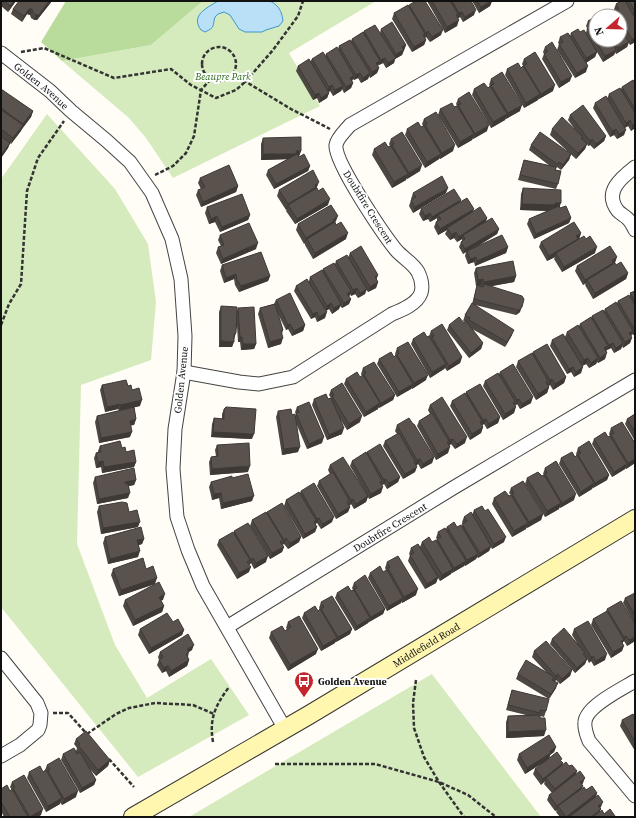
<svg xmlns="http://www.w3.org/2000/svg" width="636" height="818" viewBox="0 0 636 818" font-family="'Source Serif 4',serif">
<rect width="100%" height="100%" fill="#fffdf5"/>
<path fill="#d5ebbd" d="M 203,1 L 376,1 L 289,53 L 320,106 L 173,178 L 146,138 L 129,118 L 62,61 L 151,45 Z
M 47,114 L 115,189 L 148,244 L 156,302 L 151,360 L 81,385 L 77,544 L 115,645 L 147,698 L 211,659 L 249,715 L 138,777 L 1,607 L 1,179 Z
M 432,674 L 541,817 L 189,817 Z"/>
<path fill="#b9dc9c" d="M 66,1 L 203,1 L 151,45 L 62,61 L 41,42 Z"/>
<path fill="#b9e0f7" stroke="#3f96cf" d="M 218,1 C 228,1 265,0 272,2 C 280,7 282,13 283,21 L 279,26 L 266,30 L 262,32 L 245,32 L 239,29 L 230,15 L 224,12 L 218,14 L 215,17 C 212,26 216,27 205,32 L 201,30 C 190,15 207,8 218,1 Z"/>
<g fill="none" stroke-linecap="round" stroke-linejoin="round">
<g stroke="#444" stroke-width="15">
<g id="street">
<path id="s1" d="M 1,53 L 50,91 L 71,111 L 107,141 L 130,162 L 152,193 L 172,239 L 181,279 L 185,336 L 184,372 L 175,429 L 173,469 L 177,517 L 188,550 L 203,586 L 285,729"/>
<path d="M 635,167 C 621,178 603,192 618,211 C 621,214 625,216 628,219 C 631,222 633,226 635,230"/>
<path d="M 184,372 L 239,382 L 259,384 L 293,377 L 392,314 C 402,310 417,304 421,293 C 423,286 421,278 418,272 C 413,263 403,258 396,250 C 384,235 334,162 336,145 C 337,138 346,130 350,125 L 567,1"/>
<path id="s2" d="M 227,627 L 453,488 L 635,380"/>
<path d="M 1,658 L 37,703 L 41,713 L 40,725 L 38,730 L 20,745 L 1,756"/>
<path d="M 635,681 C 622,689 586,706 585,722 C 584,729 587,735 589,741 L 635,796"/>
</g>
</g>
<g stroke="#333" stroke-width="20">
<g id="secondary">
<path id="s3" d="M 133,817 L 309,715 L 635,519"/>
</g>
</g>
<path stroke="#333" stroke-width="2.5" stroke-dasharray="4 2" stroke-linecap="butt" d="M202 64a17 17 0 1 1 34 0a17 17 0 1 1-34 0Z
M 21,52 L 44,48 L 114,78 L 171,69 L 191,85 L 216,98 L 236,90 L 246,81 L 273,50 L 298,16 L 303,1
M 233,74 L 291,109 L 330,129
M 155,175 L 173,166 L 186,153 L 194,136 L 201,90 L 211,79
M 1,325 L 9,304 L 21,284 L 27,191 L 38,158 L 64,121
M 416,680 L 413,703 L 414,728 L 424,757 L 439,782 L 464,817
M 53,713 L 68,713 L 87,734
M 87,734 L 116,714 L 129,708 L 155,703 L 193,705 L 214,714
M 213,742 C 209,719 215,706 229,687
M 109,759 L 134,787
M 275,764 L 375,764 L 439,782 L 468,795 L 496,817"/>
<use href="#street" stroke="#fff" stroke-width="13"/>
<use href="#secondary" stroke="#fff6b0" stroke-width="18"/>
</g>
<path fill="#4d4742" d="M 1,1 L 16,1 L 8,12 L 1,6 Z
M 52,1 L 37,20 L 34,20 L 31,18 L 30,15 L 27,14 L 22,22 L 11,14 L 13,9 Z
M 427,1 L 471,1 L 474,15 L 463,22 L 460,17 L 458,18 L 457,26 L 445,33 Z
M 472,1 L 492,1 L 490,6 L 479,13 Z
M 626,1 L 635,1 L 635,42 L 630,45 L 624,34 L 629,42 L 627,47 L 616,54 L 615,52 L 614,55 L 603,62 L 597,52 L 595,57 L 586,63 L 586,72 L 575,78 L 557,50 L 559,44 L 558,43 L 560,37 L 570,36 L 571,33 L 586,33 L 587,28 L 586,26 L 588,21 L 596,16 L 596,40 L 620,40 L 620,16 L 613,16 L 615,11 L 614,9 L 616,4 L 625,2 Z
M 409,5 L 441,35 L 430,42 L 426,37 L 425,38 L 426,40 L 424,45 L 412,52 L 392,19 L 394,13 L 409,6 Z
M 381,29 L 406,45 L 402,55 L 395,59 L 394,63 L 386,68 L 383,63 L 379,65 L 379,64 L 378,66 L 379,68 L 377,73 L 370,78 L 369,76 L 368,79 L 361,83 L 358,78 L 354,80 L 353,79 L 352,81 L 353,83 L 351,88 L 344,93 L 342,89 L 341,91 L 333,96 L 330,91 L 328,92 L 329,93 L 327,98 L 319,103 L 317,98 L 313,100 L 296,71 L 298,66 L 310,62 L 312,59 L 325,56 L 326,54 L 338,49 L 339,46 L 351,41 L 352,39 L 363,33 L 364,31 L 380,33 Z
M 545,47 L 570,81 L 559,88 L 542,59 L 544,54 L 543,52 Z
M 524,59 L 553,91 L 539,99 L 539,98 L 538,100 L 524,108 L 505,75 L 507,69 L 521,68 L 523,66 L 522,64 Z
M 635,78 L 635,128 L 631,131 L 628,126 L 625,128 L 624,135 L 617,139 L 614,135 L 610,137 L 593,108 L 595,103 L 607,99 L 609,94 L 621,89 L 622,87 L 634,81 Z
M 491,79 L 520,111 L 506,119 L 506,118 L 505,120 L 491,128 L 472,95 L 474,89 L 488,88 L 490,86 L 489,85 Z
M 1,90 L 33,111 L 31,117 L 11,144 L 10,143 L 8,148 L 1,158 Z
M 458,99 L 487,131 L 473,139 L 473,138 L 472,140 L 458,148 L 438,115 L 440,109 L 454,107 L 457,106 L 456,104 Z
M 570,115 L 606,136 L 604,141 L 594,149 L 590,145 L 588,146 L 587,144 L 585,149 L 576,159 L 550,135 L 552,129 L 574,128 L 568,120 Z
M 424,119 L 453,151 L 440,159 L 439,158 L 439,159 L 425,168 L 405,135 L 407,129 L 421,127 L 423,126 L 422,124 Z
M 263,138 L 301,151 L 299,156 L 310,166 L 308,171 L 274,189 L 266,175 L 268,170 L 288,159 L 261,160 L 261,144 Z
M 391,139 L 420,171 L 407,179 L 406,178 L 406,180 L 392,188 L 372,155 L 374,149 L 388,147 L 390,146 L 389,144 Z
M 531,145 L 571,154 L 569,160 L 561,170 L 557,167 L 556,169 L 558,184 L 556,189 L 518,180 L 524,160 L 550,166 L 529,150 Z
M 200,178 L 238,186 L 236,192 L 201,207 L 196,195 L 198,190 L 201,189 L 198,183 Z
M 317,187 L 315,189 L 328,205 L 295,224 L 286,211 L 287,209 L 286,210 L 277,196 L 279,190 Z
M 523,188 L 560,206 L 560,208 L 571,218 L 569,223 L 534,239 L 527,224 L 529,219 L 548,211 L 520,210 L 521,194 Z
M 413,193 L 446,193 L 413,213 L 409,206 L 411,200 L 412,200 L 411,199 Z
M 461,200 L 460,202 L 473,212 L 487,218 L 486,221 L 499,229 L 497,234 L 475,248 L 508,247 L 506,253 L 475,266 L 474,262 L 468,264 L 465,256 L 466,252 L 463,254 L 459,247 L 461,242 L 462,241 L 462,239 L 457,242 L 454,238 L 450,240 L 445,234 L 447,230 L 438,235 L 434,227 L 436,222 L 437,221 L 437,218 L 430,222 L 428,219 L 423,221 L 419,214 L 421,209 Z
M 207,207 L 250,215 L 248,220 L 220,232 L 215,222 L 209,224 L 205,213 Z
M 336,221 L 333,223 L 346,239 L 313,259 L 305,245 L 305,243 L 304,244 L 296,230 L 298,224 Z
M 581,233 L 579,239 L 577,241 L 595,253 L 562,272 L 554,259 L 555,257 L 547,261 L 539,247 L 541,242 Z
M 220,235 L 256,249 L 221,264 L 216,253 L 218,247 L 221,246 L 218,240 Z
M 350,253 L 378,275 L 376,280 L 378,282 L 376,288 L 368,292 L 366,289 L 365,294 L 358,298 L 355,294 L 351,296 L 350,294 L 349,297 L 351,299 L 349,304 L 342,308 L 340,306 L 339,309 L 332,314 L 329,309 L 326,311 L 325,318 L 317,322 L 315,317 L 311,319 L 294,291 L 296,286 L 309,281 L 310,277 L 322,271 L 323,269 L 335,264 L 336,261 L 348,258 Z
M 615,263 L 612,264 L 616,265 L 628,273 L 626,279 L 593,299 L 585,285 L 586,283 L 583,285 L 575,271 L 577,266 Z
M 222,265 L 270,276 L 268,281 L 239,292 L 235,285 L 234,279 L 224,283 L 220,271 Z
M 476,268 L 516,276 L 514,282 L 490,286 L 520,312 L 516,315 L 475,305 L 512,335 L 505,347 L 472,329 L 483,343 L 481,349 L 469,358 L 447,330 L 449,325 L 464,323 L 465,322 L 463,321 L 465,315 L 472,304 L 477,285 L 476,286 L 474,273 Z
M 635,291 L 635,334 L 633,335 L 632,334 L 630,343 L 623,348 L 622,346 L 621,349 L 614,353 L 611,348 L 607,350 L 607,349 L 605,359 L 598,363 L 597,362 L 596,364 L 589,368 L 586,364 L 582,366 L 581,373 L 574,377 L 571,372 L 567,374 L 550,346 L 552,340 L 565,337 L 567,332 L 579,326 L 580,324 L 591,319 L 592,316 L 604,311 L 605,309 L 617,303 L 618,301 L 630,296 L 630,293 Z
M 276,300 L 305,325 L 303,331 L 292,336 L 288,329 L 286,330 L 278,314 L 283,330 L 282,334 L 281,344 L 268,348 L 258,314 L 260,308 L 274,304 Z
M 221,306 L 237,311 L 238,308 L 256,344 L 254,349 L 241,350 L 240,342 L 238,342 L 237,326 L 234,339 L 232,347 L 219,347 L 219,312 Z
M 431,331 L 462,357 L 460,363 L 447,371 L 445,368 L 444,369 L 430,378 L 411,344 L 413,339 L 427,337 L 429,336 Z
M 397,348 L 426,380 L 412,389 L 412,388 L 411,389 L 397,397 L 377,364 L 379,359 L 394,357 L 396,356 L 395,354 Z
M 533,352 L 566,377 L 564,383 L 553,390 L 550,385 L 548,386 L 549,387 L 547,393 L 536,400 L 516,367 L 518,361 L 532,354 Z
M 363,368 L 395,395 L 393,400 L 379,408 L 378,407 L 378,409 L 364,417 L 344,384 L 346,379 L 360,377 L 362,376 L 361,374 Z
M 500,372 L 531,403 L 520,409 L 517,404 L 515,406 L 514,413 L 503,420 L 483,386 L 485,381 L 499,374 Z
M 102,385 L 128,386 L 132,390 L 140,406 L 134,407 L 136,419 L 134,425 L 131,425 L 130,437 L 99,443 L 95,422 L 97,416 L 119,411 L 118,409 L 105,412 L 100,390 Z
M 331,390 L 360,422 L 347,430 L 340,419 L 342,434 L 327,440 L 312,405 L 314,399 L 328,399 L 331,398 L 329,395 Z
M 466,392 L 500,417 L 498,423 L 487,429 L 484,424 L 482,425 L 483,427 L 481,433 L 470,440 L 450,406 L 452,401 L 466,394 Z
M 430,405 L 465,443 L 455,449 L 451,444 L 449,446 L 448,453 L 436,460 L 417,426 L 419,421 L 430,414 L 428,410 Z
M 297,407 L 322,443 L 307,449 L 296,423 L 298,452 L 282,455 L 276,417 L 278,411 L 292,415 L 295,417 L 296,414 L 295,412 Z
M 224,409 L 252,439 L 211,437 L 212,424 L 214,418 L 222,419 L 222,414 Z
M 635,414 L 635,441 L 625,424 L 627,419 Z
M 397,425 L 434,457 L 432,463 L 421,469 L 418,464 L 416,466 L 415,472 L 403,479 L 383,446 L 385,441 L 397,434 L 395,431 Z
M 611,428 L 635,443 L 635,463 L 626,469 L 626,468 L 625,469 L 612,477 L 592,444 L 594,439 L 608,437 L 610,436 L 609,434 Z
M 217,445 L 248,472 L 210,475 L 209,462 L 211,457 L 216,456 L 215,450 Z
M 100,446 L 122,448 L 136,462 L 134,467 L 102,473 L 101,467 L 96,468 L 94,458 L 96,453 L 98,452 L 98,451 Z
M 578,448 L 609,475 L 607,480 L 593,488 L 593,487 L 592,489 L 579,497 L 559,464 L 561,458 L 575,457 L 577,456 L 576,454 Z
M 367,452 L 400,477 L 398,482 L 387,489 L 384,484 L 382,485 L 381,493 L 369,499 L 368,497 L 366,502 L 354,509 L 351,504 L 349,506 L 350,507 L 348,512 L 336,519 L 317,486 L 319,481 L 330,474 L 328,470 L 330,465 L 365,492 L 350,466 L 352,461 L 366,453 Z
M 545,468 L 574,500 L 560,508 L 559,507 L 559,509 L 545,517 L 525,484 L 527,478 L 542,476 L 544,475 L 543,474 Z
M 95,477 L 136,480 L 134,485 L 129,486 L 128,498 L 97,504 L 93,483 Z
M 232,478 L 252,501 L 221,509 L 219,498 L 212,500 L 209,487 L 211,482 Z
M 511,488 L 543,514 L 541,520 L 527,528 L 526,527 L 526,529 L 512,537 L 492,504 L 494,498 L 509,496 L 511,495 L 509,493 Z
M 301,491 L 332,522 L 321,529 L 317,523 L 315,524 L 317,527 L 315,532 L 303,539 L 284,506 L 286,500 L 300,493 Z
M 99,506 L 129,512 L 138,527 L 101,534 L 97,512 Z
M 474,510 L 504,542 L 492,549 L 491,547 L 489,551 L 478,558 L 477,557 L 476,559 L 465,566 L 464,565 L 464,566 L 452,573 L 452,572 L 451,574 L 440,581 L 438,578 L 436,583 L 425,589 L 408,561 L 410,555 L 409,554 L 411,548 L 420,547 L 422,542 L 432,542 L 436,541 L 437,539 L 436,538 L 438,532 L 446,529 L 447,527 L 457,527 L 462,526 L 463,524 L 462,522 L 464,517 L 472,515 Z
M 267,512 L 301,537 L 299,542 L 288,549 L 284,544 L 282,545 L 284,547 L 282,552 L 270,559 L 250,526 L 252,520 L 267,513 Z
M 234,531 L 266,562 L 254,569 L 251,563 L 249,565 L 249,572 L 237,579 L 217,545 L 219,540 L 234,533 Z
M 105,537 L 144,539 L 142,544 L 139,545 L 138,557 L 108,564 L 103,543 Z
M 387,562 L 416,595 L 402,603 L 402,601 L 401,603 L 387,611 L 368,578 L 370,573 L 383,572 L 386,570 L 385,568 Z
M 113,569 L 146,569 L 155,584 L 119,596 L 111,575 Z
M 354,583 L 385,609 L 383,614 L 369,622 L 368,623 L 355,631 L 335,598 L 337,593 L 351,591 L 353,590 L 352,588 Z
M 635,593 L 635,624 L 623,603 L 625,598 Z
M 125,600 L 163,600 L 161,600 L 164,606 L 162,612 L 133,626 L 123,606 Z
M 321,602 L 352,629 L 350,634 L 336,642 L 335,642 L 335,643 L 321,651 L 302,618 L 304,613 L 321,611 L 319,608 Z
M 607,609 L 635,624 L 635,641 L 627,646 L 624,641 L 623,642 L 622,651 L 611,658 L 591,625 L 593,619 L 606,612 Z
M 173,622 L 184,630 L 182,635 L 149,654 L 138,635 L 140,629 Z
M 288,622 L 316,654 L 288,671 L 269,638 L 271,632 L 285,631 L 287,629 L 286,628 Z
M 574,629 L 605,660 L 594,666 L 591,661 L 589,663 L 587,659 L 585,664 L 575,673 L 550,644 L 552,639 L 577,643 L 572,635 Z
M 192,650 L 189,652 L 188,657 L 189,660 L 187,666 L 169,677 L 166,671 L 162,673 L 157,665 L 159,660 L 158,657 L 160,652 Z
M 534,651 L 572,670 L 570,676 L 560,684 L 556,680 L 555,681 L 556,688 L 549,699 L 516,679 L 518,674 L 546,672 L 532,657 Z
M 512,690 L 546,711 L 544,717 L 540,716 L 544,736 L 506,738 L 506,722 L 508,716 L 526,715 L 506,710 Z
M 635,717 L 635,751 L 620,726 L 622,720 Z
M 76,739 L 110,760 L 108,766 L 96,776 L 88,767 L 96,780 L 94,785 L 80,793 L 61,760 L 63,754 L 76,751 L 77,748 L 74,744 Z
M 556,747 L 554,752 L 550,755 L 549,758 L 561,761 L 563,763 L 562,765 L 569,766 L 577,771 L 575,775 L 583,783 L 582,785 L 582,788 L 586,790 L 597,793 L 596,796 L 601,807 L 600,808 L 600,811 L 604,814 L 615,817 L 560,817 L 556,812 L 557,810 L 555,811 L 547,800 L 549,795 L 552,793 L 544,784 L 545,781 L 541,785 L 533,774 L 535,769 L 544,762 L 525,774 L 517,760 L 519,754 Z
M 47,765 L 76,797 L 62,805 L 60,802 L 60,804 L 46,812 L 27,778 L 29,772 L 43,772 L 45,770 Z
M 12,782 L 41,815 L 37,817 L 4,817 L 1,811 L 1,789 L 10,791 L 12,790 L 10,787 Z"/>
<path fill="#3f3936" d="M 14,1 L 16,1 L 8,12 L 10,6 Z
M 49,1 L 52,1 L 37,20 L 34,20 L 36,15 Z
M 492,1 L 490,6 L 479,13 L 481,7 Z
M 29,9 L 32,9 L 30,15 L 27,14 L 22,22 L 24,16 Z
M 476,10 L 474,15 L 463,22 L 465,17 Z
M 462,12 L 460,17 L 457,19 L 459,13 Z
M 459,20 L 457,26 L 445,33 L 447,27 Z
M 443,30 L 441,35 L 430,42 L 432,37 Z
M 428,31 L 426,37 L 424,38 L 426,33 Z
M 635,38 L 635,42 L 630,45 L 632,39 Z
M 426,40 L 424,45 L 412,52 L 414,47 Z
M 629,42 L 627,47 L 616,54 L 618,48 Z
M 406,45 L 402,55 L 395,59 L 394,63 L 386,68 L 388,63 L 395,59 L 396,54 L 402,47 Z
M 616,50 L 614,55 L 603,62 L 605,56 Z
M 597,52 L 595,57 L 584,64 L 586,58 Z
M 385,58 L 383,63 L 379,65 L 381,60 Z
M 380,61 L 378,66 L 376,63 Z
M 588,66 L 586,72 L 575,78 L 577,73 Z
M 379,68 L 377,73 L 370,78 L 372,72 Z
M 360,73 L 358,78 L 354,80 L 356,75 Z
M 370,73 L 368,79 L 361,83 L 363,78 Z
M 354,76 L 352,81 L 350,78 Z
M 572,76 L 570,81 L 559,88 L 561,82 Z
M 353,83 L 351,88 L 344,93 L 346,87 Z
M 332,85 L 330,91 L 327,93 L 329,87 Z
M 555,85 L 553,91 L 539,99 L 541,94 Z
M 343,86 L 341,91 L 333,96 L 335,90 Z
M 319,93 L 317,98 L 313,100 L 315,95 Z
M 329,93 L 327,98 L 319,103 L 321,98 Z
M 540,94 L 538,100 L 524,108 L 526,103 Z
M 522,105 L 520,111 L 506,119 L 508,113 Z
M 33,111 L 31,117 L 21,130 L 23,124 Z
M 507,114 L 505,120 L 491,128 L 493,122 Z
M 630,120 L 628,126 L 624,128 L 626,123 Z
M 635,124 L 635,128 L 631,131 L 633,125 Z
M 23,125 L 21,131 L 11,144 L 13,138 Z
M 489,125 L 487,131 L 473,139 L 475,134 Z
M 616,129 L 614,135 L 610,137 L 612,131 Z
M 626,130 L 624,135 L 617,139 L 619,134 Z
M 474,134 L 472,140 L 458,148 L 460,142 Z
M 606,136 L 604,141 L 594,149 L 596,144 Z
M 592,139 L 590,145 L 588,146 L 590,141 Z
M 10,143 L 8,148 L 1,158 L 1,155 Z
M 587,144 L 585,149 L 576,159 L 578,153 Z
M 455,145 L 453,151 L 440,159 L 442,153 Z
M 296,151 L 301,151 L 299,156 L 295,156 L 294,159 L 261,160 L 263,154 Z
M 441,154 L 439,159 L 425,168 L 427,162 Z
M 571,154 L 569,160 L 561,170 L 563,165 Z
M 422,165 L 420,171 L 407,179 L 409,173 Z
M 310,166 L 308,171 L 274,189 L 276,184 Z
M 408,174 L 406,180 L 392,188 L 394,182 Z
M 319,182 L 317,187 L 314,193 L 288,205 L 287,209 L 286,210 L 288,204 Z
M 238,186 L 236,192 L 201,207 L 203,202 Z
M 448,188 L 446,193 L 413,213 L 415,207 Z
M 330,199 L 328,205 L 295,224 L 297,219 Z
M 461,200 L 459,205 L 438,215 L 437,218 L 430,222 L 432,217 Z
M 555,203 L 561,203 L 559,208 L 553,211 L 520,210 L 522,204 Z
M 474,209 L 472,215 L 447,228 L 447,230 L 438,235 L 440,229 Z
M 430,213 L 428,219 L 423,221 L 425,216 Z
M 250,215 L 248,220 L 220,232 L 222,227 Z
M 217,216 L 215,222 L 209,224 L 211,219 Z
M 338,216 L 336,221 L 334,223 L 332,227 L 307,239 L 305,243 L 304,244 L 306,238 Z
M 487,218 L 485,224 L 463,235 L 462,239 L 457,242 L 459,237 Z
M 571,218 L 569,223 L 534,239 L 536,234 Z
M 499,229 L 497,234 L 467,252 L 467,251 L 466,252 L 463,254 L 465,249 Z
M 456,232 L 454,238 L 450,240 L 452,235 Z
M 348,233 L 346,239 L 313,259 L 315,253 Z
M 581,233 L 579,239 L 577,240 L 576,244 L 556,253 L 555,257 L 547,261 L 549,256 Z
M 258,243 L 256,249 L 221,264 L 223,259 Z
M 508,247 L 506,253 L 475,266 L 477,261 Z
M 597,247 L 595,253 L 562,272 L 564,267 Z
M 476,257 L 474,262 L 468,264 L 470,259 Z
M 617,257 L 615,263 L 613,264 L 611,268 L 587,280 L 586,283 L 583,285 L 585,280 L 612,260 Z
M 628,273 L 626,279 L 593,299 L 595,293 Z
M 236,274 L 234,279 L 224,283 L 226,278 Z
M 378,275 L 376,280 L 375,277 Z
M 270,276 L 268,281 L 239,292 L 241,286 Z
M 516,276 L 514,282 L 482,288 L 484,282 Z
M 483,279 L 481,285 L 476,286 L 478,280 Z
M 378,282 L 376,288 L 368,292 L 370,287 Z
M 357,288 L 355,294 L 351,296 L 353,290 Z
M 367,289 L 365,294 L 358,298 L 360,293 Z
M 351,291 L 349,297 L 347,294 Z
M 351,299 L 349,304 L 342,308 L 344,303 Z
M 331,303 L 329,309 L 325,311 L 327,306 Z
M 341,304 L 339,309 L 332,314 L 334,308 Z
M 522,307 L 520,312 L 516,315 L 518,310 Z
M 317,312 L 315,317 L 311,319 L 313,314 Z
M 327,312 L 325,318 L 317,322 L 319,317 Z
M 290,324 L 288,329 L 286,330 L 288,325 Z
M 305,325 L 303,331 L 292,336 L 294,331 Z
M 514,330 L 512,335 L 505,347 L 507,342 Z
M 635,330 L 635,334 L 633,335 Z
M 633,331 L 631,336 L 629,333 Z
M 236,333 L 234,339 L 232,339 L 234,334 Z
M 240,337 L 242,337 L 240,342 L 238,342 Z
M 283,338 L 281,344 L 268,348 L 270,342 Z
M 632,338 L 630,343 L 623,348 L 625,342 Z
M 221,341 L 234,342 L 232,347 L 219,347 Z
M 483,343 L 481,349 L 469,358 L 471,353 Z
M 613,343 L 611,348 L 607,350 L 609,345 Z
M 623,343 L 621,349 L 614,353 L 616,348 Z
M 243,344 L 256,344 L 254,349 L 241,350 Z
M 608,346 L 606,351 L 604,348 Z
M 607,353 L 605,359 L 598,363 L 600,358 Z
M 462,357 L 460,363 L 447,371 L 449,366 Z
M 588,358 L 586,364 L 582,366 L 584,360 Z
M 598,358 L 596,364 L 589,368 L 591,363 Z
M 446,364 L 444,369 L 430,378 L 432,372 Z
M 573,367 L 571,372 L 567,374 L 569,369 Z
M 583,367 L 581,373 L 574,377 L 576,372 Z
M 428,375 L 426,380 L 412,389 L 414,383 Z
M 566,377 L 564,383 L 553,390 L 555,384 Z
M 552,379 L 550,385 L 548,386 L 550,380 Z
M 413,384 L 411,389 L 397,397 L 399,392 Z
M 549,387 L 547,393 L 536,400 L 538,394 Z
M 395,395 L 393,400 L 379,408 L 381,403 Z
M 533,397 L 531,403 L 520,409 L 522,404 Z
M 519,399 L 517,404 L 515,406 L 517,400 Z
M 142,400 L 140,406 L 119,411 L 121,405 Z
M 380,403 L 378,409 L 364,417 L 366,412 Z
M 120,404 L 118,409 L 105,412 L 107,407 Z
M 516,407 L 514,413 L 503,420 L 505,414 Z
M 362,416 L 360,422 L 347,430 L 349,424 Z
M 500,417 L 498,423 L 487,429 L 489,424 Z
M 136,419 L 134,425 L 128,426 L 130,421 Z
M 486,419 L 484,424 L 481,426 L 483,420 Z
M 483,427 L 481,433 L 470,440 L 472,434 Z
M 344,428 L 342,434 L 327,440 L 329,435 Z
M 132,432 L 130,437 L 99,443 L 101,438 Z
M 213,432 L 254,434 L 252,439 L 211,437 Z
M 324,437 L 322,443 L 307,449 L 309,444 Z
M 467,437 L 465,443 L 455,449 L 457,444 Z
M 453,439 L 451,444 L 448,446 L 450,440 Z
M 300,447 L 298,452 L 282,455 L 284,449 Z
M 450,447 L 448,453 L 436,460 L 438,454 Z
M 434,457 L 432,463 L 421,469 L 423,464 Z
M 420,459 L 418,464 L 415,466 L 417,460 Z
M 635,459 L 635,463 L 626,469 L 628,463 Z
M 103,461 L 101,467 L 96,468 L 98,462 Z
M 136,462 L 134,467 L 102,473 L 104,467 Z
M 627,464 L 625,469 L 612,477 L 614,472 Z
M 250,466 L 248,472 L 210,475 L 212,469 Z
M 417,467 L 415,472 L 403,479 L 405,474 Z
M 609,475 L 607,480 L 593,488 L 595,483 Z
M 400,477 L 398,482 L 387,489 L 389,483 Z
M 386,479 L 384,484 L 382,485 L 384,480 Z
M 136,480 L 134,485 L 123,487 L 125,482 Z
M 594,483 L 592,489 L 579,497 L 581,492 Z
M 383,487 L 381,493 L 369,499 L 371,494 Z
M 130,493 L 128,498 L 97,504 L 99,499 Z
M 221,493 L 219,498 L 212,500 L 214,494 Z
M 576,494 L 574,500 L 560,508 L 562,503 Z
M 254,496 L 252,501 L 221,509 L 223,503 Z
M 368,496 L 366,502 L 354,509 L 356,504 Z
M 353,499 L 351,504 L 349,506 L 351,500 Z
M 561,503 L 559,509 L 545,517 L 547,511 Z
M 350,507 L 348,512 L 336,519 L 338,514 Z
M 543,514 L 541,520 L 527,528 L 529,522 Z
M 334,517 L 332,522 L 321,529 L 323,524 Z
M 319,518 L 317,523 L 315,524 L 317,519 Z
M 140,522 L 138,527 L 101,534 L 103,528 Z
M 528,523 L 526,529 L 512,537 L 514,531 Z
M 317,527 L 315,532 L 303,539 L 305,534 Z
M 301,537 L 299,542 L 288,549 L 290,543 Z
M 506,537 L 504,542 L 492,549 L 494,544 Z
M 286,538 L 284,544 L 282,545 L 284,540 Z
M 144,539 L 142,544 L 135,546 L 137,540 Z
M 491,546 L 489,551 L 478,558 L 480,553 Z
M 284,547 L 282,552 L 270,559 L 272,553 Z
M 140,551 L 138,557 L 108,564 L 110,559 Z
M 478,554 L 476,559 L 465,566 L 467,560 Z
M 268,556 L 266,562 L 254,569 L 256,563 Z
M 253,558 L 251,563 L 249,565 L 251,560 Z
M 466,561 L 464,566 L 452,573 L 454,568 Z
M 251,567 L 249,572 L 237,579 L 239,573 Z
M 453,569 L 451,574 L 440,581 L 442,575 Z
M 438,577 L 436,583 L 425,589 L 427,584 Z
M 157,578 L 155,584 L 119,596 L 121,590 Z
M 418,589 L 416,595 L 402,603 L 404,597 Z
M 165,594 L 163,600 L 157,602 L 159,597 Z
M 403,598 L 401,603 L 387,611 L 389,606 Z
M 164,606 L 162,612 L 133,626 L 135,620 Z
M 385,609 L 383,614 L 369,622 L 371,617 Z
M 370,618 L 368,623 L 355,631 L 357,626 Z
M 352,629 L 350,634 L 336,642 L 338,637 Z
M 184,630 L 182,635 L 149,654 L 151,648 Z
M 626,636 L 624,641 L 623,642 L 622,645 L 621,641 L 623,640 L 624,637 Z
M 635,637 L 635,641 L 627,646 L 629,640 Z
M 337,638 L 335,643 L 321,651 L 323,646 Z
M 194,645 L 192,650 L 185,654 L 187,649 Z
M 624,646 L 622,651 L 611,658 L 613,652 Z
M 318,649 L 316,654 L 288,671 L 290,665 Z
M 607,654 L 605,660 L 594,666 L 596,661 Z
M 593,656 L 591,661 L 589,663 L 591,657 Z
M 587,659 L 585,664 L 575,673 L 577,668 Z
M 189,660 L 187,666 L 169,677 L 171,671 Z
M 168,666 L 166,671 L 162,673 L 164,668 Z
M 572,670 L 570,676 L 560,684 L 562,679 Z
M 558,674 L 556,680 L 554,682 L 556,676 Z
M 558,683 L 556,688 L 549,699 L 551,694 Z
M 546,730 L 544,736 L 506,738 L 508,732 Z
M 556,747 L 554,752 L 550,755 L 549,759 L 525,774 L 527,768 L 550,751 Z
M 110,760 L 108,766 L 96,776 L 98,770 Z
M 563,763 L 561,769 L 546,778 L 545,781 L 541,785 L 543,779 Z
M 577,771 L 575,777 L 553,794 L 555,789 Z
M 585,778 L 583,783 L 578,788 L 580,782 Z
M 96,780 L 94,785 L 80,793 L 82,788 Z
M 583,786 L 581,792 L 558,806 L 557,810 L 555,811 L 557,806 Z
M 78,791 L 76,797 L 62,805 L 64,799 Z
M 597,793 L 595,799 L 572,817 L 567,817 Z
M 62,798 L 60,804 L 46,812 L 48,806 Z
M 603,802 L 601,807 L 596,811 L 598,806 Z
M 43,809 L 41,815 L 37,817 L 30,817 Z"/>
<path fill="#5a524d" stroke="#3f3936" d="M 4,1 L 14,1 L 10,6 Z
M 19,1 L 49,1 L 39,15 L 36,15 L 33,12 L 32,9 L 29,9 L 24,16 L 13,9 Z
M 416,1 L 425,1 L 443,30 L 432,37 L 428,31 L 426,33 L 409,5 Z
M 432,1 L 450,1 L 458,14 L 456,15 L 459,20 L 447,27 Z
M 452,1 L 471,1 L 476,10 L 465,17 L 462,12 L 459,13 Z
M 477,1 L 491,1 L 481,7 Z
M 621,1 L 625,1 L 635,18 L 635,38 L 632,39 L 620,19 L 620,16 L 618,16 L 615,11 L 619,9 L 616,4 Z
M 629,1 L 635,1 L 635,11 Z
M 408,5 L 425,34 L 423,35 L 426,40 L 414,47 L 394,13 Z
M 605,10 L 608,15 L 612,13 L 613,16 L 598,16 L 598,15 Z
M 596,16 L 596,40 L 610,40 L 616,50 L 605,56 L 588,28 L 591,26 L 588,21 Z
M 392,22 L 406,45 L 402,47 L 404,50 L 396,54 L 381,29 Z
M 375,25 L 396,58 L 388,63 L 385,58 L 381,60 L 364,31 Z
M 620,27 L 629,42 L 618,48 L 613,40 L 620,40 Z
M 578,29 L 580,32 L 584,30 L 597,52 L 586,58 L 571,33 Z
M 363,32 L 380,61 L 376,63 L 379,68 L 372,72 L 352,39 Z
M 568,33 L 588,66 L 577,73 L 559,44 L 563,42 L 560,37 Z
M 350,40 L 370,73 L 363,78 L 360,73 L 356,75 L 339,46 Z
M 552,42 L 572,76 L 561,82 L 544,54 L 548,51 L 545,47 Z
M 337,47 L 354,76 L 350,78 L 353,83 L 346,87 L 326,54 Z
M 323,52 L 343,86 L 335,90 L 332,85 L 329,87 L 312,59 Z
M 535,52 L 555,85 L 541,94 L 524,66 L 527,64 L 524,59 Z
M 309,59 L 329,93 L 321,98 L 319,93 L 315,95 L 298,66 Z
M 518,63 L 521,68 L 523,66 L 540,94 L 526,103 L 507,69 Z
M 502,72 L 522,105 L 508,113 L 491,85 L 494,84 L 491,79 Z
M 633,80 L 635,83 L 635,109 L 622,87 Z
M 484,83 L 488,88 L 490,86 L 507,114 L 493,122 L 474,89 Z
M 620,88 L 635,113 L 635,124 L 633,125 L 630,120 L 626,123 L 609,94 Z
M 1,89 L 33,111 L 23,124 L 1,108 Z
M 469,92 L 489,125 L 475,134 L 458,105 L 461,104 L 458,99 Z
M 606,96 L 626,130 L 619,134 L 616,129 L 612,131 L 595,103 Z
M 452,103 L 454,107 L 457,106 L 474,134 L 460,142 L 440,109 Z
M 583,105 L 606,136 L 596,144 L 592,139 L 590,141 L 570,115 Z
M 1,110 L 23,125 L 13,138 L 1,129 Z
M 436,112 L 455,145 L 442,153 L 425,125 L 427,124 L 424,119 Z
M 562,117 L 583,137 L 581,138 L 587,144 L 578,153 L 552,129 Z
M 418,122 L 421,127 L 424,126 L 441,154 L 427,162 L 407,129 Z
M 402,132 L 422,165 L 409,173 L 392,145 L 394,144 L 391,139 Z
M 540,132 L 571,154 L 563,165 L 559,162 L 557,164 L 531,145 Z
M 1,136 L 10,143 L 1,155 Z
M 301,137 L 301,151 L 296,151 L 296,154 L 263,154 L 263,138 Z
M 385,142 L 388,147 L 391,146 L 408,174 L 394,182 L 374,149 Z
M 297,154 L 299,157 L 304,154 L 310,166 L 276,184 L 268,170 Z
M 524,160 L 556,167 L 555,170 L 561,171 L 558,184 L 520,175 Z
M 229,165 L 238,186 L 203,202 L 198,190 L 205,187 L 200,178 Z
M 313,170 L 319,182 L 315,185 L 316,187 L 288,204 L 279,190 Z
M 442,176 L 448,188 L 415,207 L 411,200 L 416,197 L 413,193 Z
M 317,188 L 318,191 L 323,188 L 330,199 L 297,219 L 288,205 Z
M 523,188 L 561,190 L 561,203 L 555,203 L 555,205 L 522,204 Z
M 454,189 L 461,200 L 432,217 L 430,213 L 425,216 L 421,209 Z
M 242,194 L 250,215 L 222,227 L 217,216 L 211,219 L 207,207 Z
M 467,198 L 474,209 L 440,229 L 436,222 L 441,219 L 438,215 Z
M 331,205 L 338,216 L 333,219 L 334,221 L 306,238 L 298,224 Z
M 559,206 L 560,208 L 566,206 L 571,218 L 536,234 L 529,219 Z
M 480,207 L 487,218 L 459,237 L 456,232 L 452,235 L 447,228 Z
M 492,218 L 499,229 L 465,249 L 461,242 L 465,239 L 463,235 Z
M 335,222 L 336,225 L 341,222 L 348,233 L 315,253 L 307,239 Z
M 574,222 L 581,233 L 576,236 L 578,239 L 549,256 L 541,242 Z
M 249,223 L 258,243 L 223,259 L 218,247 L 224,245 L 220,235 Z
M 502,235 L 508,247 L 477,261 L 476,257 L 470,259 L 467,251 Z
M 584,236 L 586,239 L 590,236 L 597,247 L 564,267 L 556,253 Z
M 361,246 L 378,275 L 375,277 L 378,282 L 370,287 L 350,253 Z
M 610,246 L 617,257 L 612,260 L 613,263 L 585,280 L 577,266 Z
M 261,252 L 270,276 L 241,286 L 237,280 L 236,274 L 226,278 L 222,265 Z
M 347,255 L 367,289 L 360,293 L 357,288 L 353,290 L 336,261 Z
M 513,261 L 516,276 L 484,282 L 483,279 L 478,280 L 476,268 Z
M 621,262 L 628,273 L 595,293 L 587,280 L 615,263 L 616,265 Z
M 334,263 L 351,291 L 347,294 L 351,299 L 344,303 L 323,269 Z
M 322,270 L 341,304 L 334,308 L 331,303 L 327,306 L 310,277 Z
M 307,279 L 327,312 L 319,317 L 317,312 L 313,314 L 296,286 Z
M 484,284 L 522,296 L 524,299 L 522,307 L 518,310 L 474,299 L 477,285 L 483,287 Z
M 635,291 L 635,301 L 630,293 Z
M 290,293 L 305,325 L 294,331 L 290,324 L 288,325 L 276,300 Z
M 629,295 L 635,305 L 635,330 L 618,301 Z
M 616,302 L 633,331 L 629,333 L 632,338 L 625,342 L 605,309 Z
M 472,303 L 514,330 L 507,342 L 469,320 L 470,318 L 465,315 Z
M 275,304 L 283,330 L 281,331 L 283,338 L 270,342 L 260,308 Z
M 221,306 L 237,307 L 236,333 L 234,334 L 234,342 L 221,341 Z
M 254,307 L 256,344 L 243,344 L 242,337 L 240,337 L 238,308 Z
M 603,310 L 623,343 L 616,348 L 613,343 L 609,345 L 592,316 Z
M 459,317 L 464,323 L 466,321 L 483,343 L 471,353 L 449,325 Z
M 591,317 L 608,346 L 604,348 L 607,353 L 600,358 L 580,324 Z
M 442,324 L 462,357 L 449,366 L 432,337 L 434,336 L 431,331 Z
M 578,325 L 598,358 L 591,363 L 588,358 L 584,360 L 567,332 Z
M 424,332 L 427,337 L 429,336 L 446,364 L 432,372 L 413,339 Z
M 563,334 L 583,367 L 576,372 L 573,367 L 569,369 L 552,340 Z
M 408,342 L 428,375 L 414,383 L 397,355 L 399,353 L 397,348 Z
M 547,344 L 566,377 L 555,384 L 552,379 L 550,380 L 533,352 Z
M 391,352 L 394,357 L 396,355 L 413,384 L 399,392 L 379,359 Z
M 532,353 L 548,381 L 546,382 L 549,387 L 538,394 L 518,361 Z
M 374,362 L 395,395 L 381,403 L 364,375 L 366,373 L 363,368 Z
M 513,364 L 533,397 L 522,404 L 519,399 L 517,400 L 500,372 Z
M 357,372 L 360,377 L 363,375 L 380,403 L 366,412 L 346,379 Z
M 498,373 L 515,401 L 513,403 L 516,407 L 505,414 L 485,381 Z
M 126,380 L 128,386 L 131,385 L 132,390 L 139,388 L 142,400 L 121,405 L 120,404 L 107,407 L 102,385 Z
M 342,383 L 362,416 L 349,424 L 332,396 L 334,395 L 331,390 Z
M 480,384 L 500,417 L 489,424 L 486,419 L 483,420 L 466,392 Z
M 465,393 L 482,421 L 480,422 L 483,427 L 472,434 L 452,401 Z
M 326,394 L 328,399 L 331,398 L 344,428 L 329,435 L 314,399 Z
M 442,397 L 467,437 L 457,444 L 453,439 L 450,440 L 430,405 Z
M 309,402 L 324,437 L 309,444 L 296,413 L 299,412 L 297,407 Z
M 134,407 L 136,419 L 130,421 L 132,432 L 101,438 L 97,416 Z
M 226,407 L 256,409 L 254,434 L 213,432 L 214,418 L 224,419 L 224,409 Z
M 291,409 L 292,415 L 295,414 L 300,447 L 284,449 L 278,411 Z
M 432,413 L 449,441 L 447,442 L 450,447 L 438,454 L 419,421 Z
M 635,414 L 635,432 L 627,419 Z
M 409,418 L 413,424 L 414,424 L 434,457 L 423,464 L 420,459 L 417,460 L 397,425 Z
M 622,422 L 635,443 L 635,459 L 628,463 L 611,435 L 614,433 L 611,428 Z
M 605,432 L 608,437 L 610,436 L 627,464 L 614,472 L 594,439 Z
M 399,433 L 415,461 L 414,462 L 417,467 L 405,474 L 385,441 Z
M 120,441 L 122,448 L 125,447 L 126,452 L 134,450 L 136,462 L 104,467 L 103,461 L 98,462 L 96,453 L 101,452 L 100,446 Z
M 589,441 L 609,475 L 595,483 L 578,455 L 581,453 L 578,448 Z
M 249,443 L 250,466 L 212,469 L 211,457 L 218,456 L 217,445 Z
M 380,444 L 400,477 L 389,483 L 386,479 L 384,480 L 367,452 Z
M 366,452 L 382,481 L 380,482 L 383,487 L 371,494 L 352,461 Z
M 572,452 L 575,457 L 577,455 L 594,483 L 581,492 L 561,458 Z
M 343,457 L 368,496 L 356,504 L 353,499 L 351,500 L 330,465 Z
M 556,461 L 576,494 L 562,503 L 545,474 L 547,473 L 545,468 Z
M 134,468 L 136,480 L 125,482 L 126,484 L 128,484 L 130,493 L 99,499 L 95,477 Z
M 333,472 L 349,500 L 347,502 L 350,507 L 338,514 L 319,481 Z
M 538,472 L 542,476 L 544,475 L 561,503 L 547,511 L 527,478 Z
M 248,474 L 254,496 L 223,503 L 221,493 L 214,494 L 211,482 L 232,476 L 232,478 Z
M 523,481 L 543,514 L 529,522 L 512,494 L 514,493 L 511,488 Z
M 314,483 L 334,517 L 323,524 L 319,518 L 317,519 L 301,491 Z
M 505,491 L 509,496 L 511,495 L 528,523 L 514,531 L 494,498 Z
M 299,492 L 316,520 L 314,522 L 317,527 L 305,534 L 286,500 Z
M 122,502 L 127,503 L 129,512 L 137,510 L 140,522 L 103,528 L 99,506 Z
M 282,503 L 301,537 L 290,543 L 286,538 L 284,540 L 267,512 Z
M 482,506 L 485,511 L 488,509 L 506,537 L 494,544 L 474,510 Z
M 266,512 L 283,540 L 280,542 L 284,547 L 272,553 L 252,520 Z
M 471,512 L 491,546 L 480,553 L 462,524 L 467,521 L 464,517 Z
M 454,522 L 457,527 L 461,525 L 478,554 L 467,560 L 447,527 Z
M 248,523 L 268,556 L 256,563 L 253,558 L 251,560 L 234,531 Z
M 141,527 L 144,539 L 137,540 L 140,551 L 110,559 L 105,537 Z
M 445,528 L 466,561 L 454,568 L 437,539 L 441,537 L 438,532 Z
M 233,532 L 250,560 L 247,562 L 251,567 L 239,573 L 219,540 Z
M 429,537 L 432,542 L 436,540 L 453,569 L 442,575 L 422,542 Z
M 418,544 L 438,577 L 427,584 L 410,555 L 414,553 L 411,548 Z
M 398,556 L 418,589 L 404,597 L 388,568 L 390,567 L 387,562 Z
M 143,558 L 146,569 L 153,566 L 157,578 L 121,590 L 113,569 Z
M 380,566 L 383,572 L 387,570 L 403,598 L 389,606 L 370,573 Z
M 365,575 L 385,609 L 371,617 L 354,589 L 357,588 L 354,583 Z
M 159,582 L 165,594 L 159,597 L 164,606 L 135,620 L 125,600 Z
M 348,586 L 351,591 L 354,590 L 370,618 L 357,626 L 337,593 Z
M 635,593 L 635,615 L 625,598 Z
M 332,596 L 352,629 L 338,637 L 321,609 L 324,607 L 321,602 Z
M 621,601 L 635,624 L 635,637 L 629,640 L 626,636 L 624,637 L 607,609 Z
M 315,606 L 318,611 L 320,609 L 337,638 L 323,646 L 304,613 Z
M 607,611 L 624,640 L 621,641 L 624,646 L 613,652 L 593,619 Z
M 167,613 L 173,622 L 178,619 L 184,630 L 151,648 L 140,629 Z
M 299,616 L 318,649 L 290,665 L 271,632 L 282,626 L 285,631 L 291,627 L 288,622 Z
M 588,621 L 607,654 L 596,661 L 593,656 L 591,657 L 574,629 Z
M 564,628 L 585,653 L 583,654 L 587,659 L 577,668 L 552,639 Z
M 188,634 L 194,645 L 187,649 L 189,652 L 186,654 L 189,660 L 171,671 L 168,666 L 164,668 L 159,660 L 163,657 L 160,652 Z
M 546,641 L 572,670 L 562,679 L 558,674 L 556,676 L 534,651 Z
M 526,660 L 554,677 L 552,680 L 558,683 L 551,694 L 518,674 Z
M 512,690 L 549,699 L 546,711 L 540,710 L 540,713 L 508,705 Z
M 633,714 L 635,717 L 635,742 L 622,720 Z
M 540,715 L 540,718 L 545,718 L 546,730 L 508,732 L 508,716 Z
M 86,731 L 110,760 L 98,770 L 78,745 L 80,744 L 76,739 Z
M 549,735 L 556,747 L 550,751 L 551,753 L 527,768 L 519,754 Z
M 74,748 L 77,754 L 80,752 L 96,780 L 82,788 L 63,754 Z
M 557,752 L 562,759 L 560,760 L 563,763 L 543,779 L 535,769 Z
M 59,758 L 78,791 L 64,799 L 48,771 L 50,769 L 47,765 Z
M 566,762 L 569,766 L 572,765 L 577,771 L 555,789 L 546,778 Z
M 40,766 L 43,772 L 46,770 L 62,798 L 48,806 L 29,772 Z
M 580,771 L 585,778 L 580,782 L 583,786 L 557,806 L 549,795 Z
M 24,775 L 43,809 L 30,817 L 13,788 L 15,787 L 12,782 Z
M 7,785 L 10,791 L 12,789 L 28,817 L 10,817 L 1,802 L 1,789 Z
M 592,786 L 597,793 L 566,817 L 558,806 L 584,787 L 586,790 Z
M 598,795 L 603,802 L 598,806 L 601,809 L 591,817 L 569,817 Z
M 610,809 L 615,816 L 614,817 L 592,817 L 602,810 L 604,814 Z"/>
<defs>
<g id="bus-pin" transform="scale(1)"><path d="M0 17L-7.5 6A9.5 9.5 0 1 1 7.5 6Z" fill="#c4262e" stroke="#fff"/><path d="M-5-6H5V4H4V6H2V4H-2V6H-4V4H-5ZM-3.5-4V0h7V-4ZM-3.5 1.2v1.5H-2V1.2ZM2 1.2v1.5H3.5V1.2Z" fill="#fff"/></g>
</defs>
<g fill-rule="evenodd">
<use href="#bus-pin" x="304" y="681"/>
</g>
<g text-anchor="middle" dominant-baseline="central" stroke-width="4" stroke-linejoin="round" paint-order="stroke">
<g font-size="10" font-style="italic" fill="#2f6b1f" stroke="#fff">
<text x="223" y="76">Beaupre Park</text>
</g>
<g font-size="10" fill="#111" stroke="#fff">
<text stroke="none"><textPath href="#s1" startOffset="52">Golden Avenue</textPath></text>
<text transform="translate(368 207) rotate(58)">Doubtfire Crescent</text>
<text transform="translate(181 380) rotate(-84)">Golden Avenue</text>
<text stroke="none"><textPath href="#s2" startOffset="191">Doubtfire Crescent</textPath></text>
<text stroke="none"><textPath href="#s3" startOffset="340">Middlefield Road</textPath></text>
</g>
<g font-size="10" font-weight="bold" fill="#111" stroke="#fff" text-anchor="start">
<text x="318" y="681">Golden Avenue</text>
</g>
</g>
<rect width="636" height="818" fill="none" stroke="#111111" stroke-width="4"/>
<g transform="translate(608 28) rotate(250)"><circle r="19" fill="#ffffff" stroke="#a0a0a0"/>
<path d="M0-3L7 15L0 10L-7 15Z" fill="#c4262e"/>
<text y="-6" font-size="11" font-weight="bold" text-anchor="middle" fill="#111111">N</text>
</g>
</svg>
